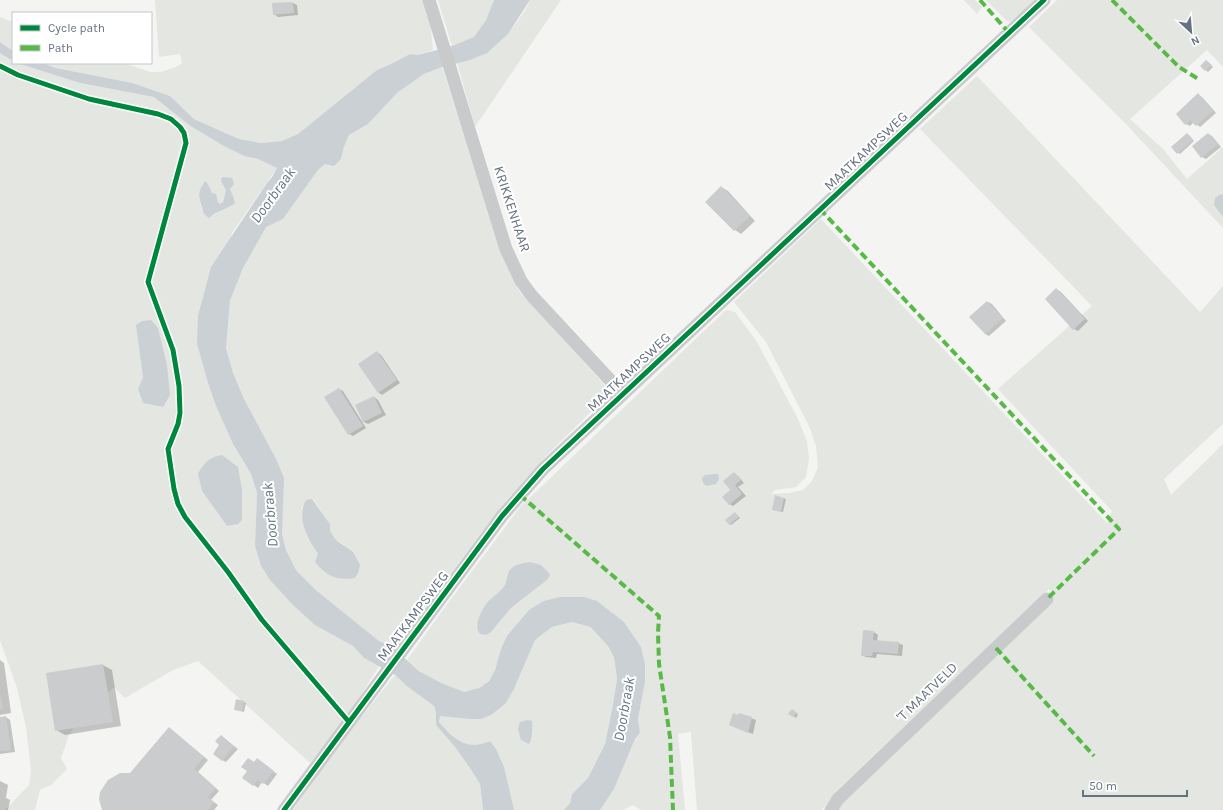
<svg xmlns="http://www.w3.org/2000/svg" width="1223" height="810" viewBox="0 0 1223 810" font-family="Karla,sans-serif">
<rect width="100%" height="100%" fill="#f4f4f3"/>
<path fill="#e4e6e2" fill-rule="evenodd" d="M 155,0 L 423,0 L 430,20 L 433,50 L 418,55 L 410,54 L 391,64 L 377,70 L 298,134 L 282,141 L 261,143 L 239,139 L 194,119 L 170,96 L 131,83 L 56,68 L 42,63 L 124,63 L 150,72 L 161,72 L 176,67 L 182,63 L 180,54 L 159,57 Z
M 438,0 L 494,0 L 486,20 L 474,37 L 452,46 Z
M 530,0 L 561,0 L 475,127 L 457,63 C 486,56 502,43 519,19 C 523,13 528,7 530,0 Z
M 964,0 L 975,0 L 982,7 L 977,14 Z
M 986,0 L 1039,0 L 1014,23 L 1007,21 Z
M 1057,0 L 1223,0 L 1223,67 L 1207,50 L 1130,119 L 1163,149 L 1187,179 L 1223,147 L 1223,195 L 1221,194 L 1220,214 L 1223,217 L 1223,228 L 1125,123 L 1029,27 Z
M 0,17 L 13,22 L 13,51 L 0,42 Z
M 0,53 L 13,61 L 13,63 L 17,63 L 80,83 L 154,97 L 189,125 L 222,145 L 244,156 L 258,159 L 277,168 L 232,233 L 197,344 L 207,380 L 216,406 L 233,444 L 251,474 L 257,493 L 255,546 L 261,566 L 266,574 L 334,635 L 353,646 L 364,658 L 379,666 L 345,721 L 310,763 L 198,661 L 173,670 L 125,698 L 114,687 L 81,717 L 69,735 L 61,758 L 67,769 L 51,785 L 40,790 L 35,810 L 5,810 L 29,785 L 31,771 L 26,727 L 17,688 L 0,640 ZM 205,182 L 208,184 L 210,190 L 217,199 L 220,204 L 223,202 L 226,190 L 230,189 L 231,193 L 230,207 L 215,212 L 203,214 L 199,197 L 200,191 ZM 143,377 L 163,407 L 143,403 L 138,389 ZM 202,491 L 238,524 L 227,526 Z
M 442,67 L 499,242 L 519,291 L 611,392 L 546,456 L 503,504 L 435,594 L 392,647 L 379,641 L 317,591 L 296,570 L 286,550 L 282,534 L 282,510 L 258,428 L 244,399 L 233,373 L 226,348 L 230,301 L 243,268 L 266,226 L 283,219 L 318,170 L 325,164 L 341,159 L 344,147 L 349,135 L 368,124 L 397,93 L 424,74 ZM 313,499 L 330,524 L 330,531 L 336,540 L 345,545 L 315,563 L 318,554 C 306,537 302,528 302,507 Z
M 977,76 L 1200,312 L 1223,286 L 1223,424 L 1164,479 L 1171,495 L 1223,444 L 1223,810 L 835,810 L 1054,598 L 1049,589 L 836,791 L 822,810 L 697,810 L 691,732 L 678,734 L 685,810 L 641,810 L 633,805 L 623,810 L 600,810 L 614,789 L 635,739 L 640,733 L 638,719 L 645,682 L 645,664 L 597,601 L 501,649 C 498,659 496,672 489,680 C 484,686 470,693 462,692 C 441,687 422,674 407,660 L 448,603 L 521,506 L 726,310 L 735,312 L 757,342 L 797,417 L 807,441 L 809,458 L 806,477 L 796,487 L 775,490 L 771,494 L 789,493 L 803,490 L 812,481 L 818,467 L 816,446 L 809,426 L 766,342 L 734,302 L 821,219 L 1107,523 L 1112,511 L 998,389 L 1092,306 L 920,129 ZM 505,585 L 525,597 L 511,608 L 491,632 L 477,627 L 487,604 Z
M 572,622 L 589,627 L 608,646 L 614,657 L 617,679 L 613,704 L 605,744 L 588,778 L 572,794 L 570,803 L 564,810 L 514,810 C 505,786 507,763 490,741 C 466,751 455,739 439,722 L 440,715 L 470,719 L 481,719 L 506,703 L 514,689 L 535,640 L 552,627 Z
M 395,675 L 408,687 L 434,706 L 436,712 L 436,725 L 455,747 L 470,768 L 480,784 L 483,810 L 293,810 L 337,747 Z"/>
<path fill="#cbd0d4" d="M 494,0 L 530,0 L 508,34 L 487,53 L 470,60 L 442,67 L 424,74 L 397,93 L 368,124 L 349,135 L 344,147 L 341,159 L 334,166 L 325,164 L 318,170 L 283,219 L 266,227 L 243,268 L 230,301 L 226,348 L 233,373 L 244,399 L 276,459 L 284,478 L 282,534 L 286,550 L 296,570 L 317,591 L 379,641 L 392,647 L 419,671 L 441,683 L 464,692 L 479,688 L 489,681 L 495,670 L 501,649 L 507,636 L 529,610 L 544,601 L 560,597 L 584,597 L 597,601 L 624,622 L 641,647 L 645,664 L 645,682 L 638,719 L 640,733 L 635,739 L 614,789 L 600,810 L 564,810 L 570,803 L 572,794 L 588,778 L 605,744 L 613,704 L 617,679 L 614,657 L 608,646 L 590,627 L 572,622 L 552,627 L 535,640 L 514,689 L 506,703 L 491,715 L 481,719 L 470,719 L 440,716 L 439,722 C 454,739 466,751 490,741 L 496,749 L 504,767 L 514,810 L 483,810 L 480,784 L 470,768 L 455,747 L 436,725 L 436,712 L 434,706 L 408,687 L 395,675 L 364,658 L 353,646 L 315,625 L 294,606 L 270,580 L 261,566 L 255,546 L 257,493 L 251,474 L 233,444 L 216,406 L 207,380 L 197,344 L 198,316 L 211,267 L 267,183 L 272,177 L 277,168 L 258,159 L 244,156 L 222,145 L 189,125 L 154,97 L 80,83 L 17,63 L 42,63 L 56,68 L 132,83 L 170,96 L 194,119 L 239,139 L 261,143 L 282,141 L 298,134 L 377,70 L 391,64 L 410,54 L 418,55 L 452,46 L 474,37 L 486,20 Z
M 0,42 L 13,51 L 13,61 L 0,53 Z
M 222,177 L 232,178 L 234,184 L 230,189 C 232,194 234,198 235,203 C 225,211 218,209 209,218 L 203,213 C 203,206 197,198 200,190 C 201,187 203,185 205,181 L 208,184 L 212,193 L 216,194 L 218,202 L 220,204 L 223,202 L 226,190 L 221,181 Z
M 1221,194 L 1223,195 L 1223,217 L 1214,205 L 1215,198 Z
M 151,320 L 158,328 L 167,365 L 170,395 L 163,407 L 143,403 L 138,389 L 143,377 L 136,325 L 142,321 Z
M 222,455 L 238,467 L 242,490 L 242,520 L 238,524 L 227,526 L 202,491 L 198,474 C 205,462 208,458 222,455 Z
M 715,474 L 718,474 L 719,479 L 716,484 L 706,486 L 703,483 L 702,478 L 705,475 Z
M 312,499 L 330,524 L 330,531 L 336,540 L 353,552 L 360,565 L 358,573 L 355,578 C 336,581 327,576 315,562 L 318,554 C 307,538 296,518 306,500 Z
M 530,562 L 541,565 L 550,574 L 548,579 L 511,608 L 491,632 L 486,635 L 480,634 C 473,626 481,611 487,603 C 492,597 500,592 505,585 C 507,581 507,574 510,570 C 515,564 523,563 530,562 Z
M 528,720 L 532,721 C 533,726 532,740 529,744 L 521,740 L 518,729 L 520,722 Z"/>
<path fill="#0003" d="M 293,3 L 297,5 L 298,15 L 278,17 L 274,14 Z
M 1208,62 L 1213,67 L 1208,72 L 1201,66 Z
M 1198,95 L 1202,97 L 1216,113 L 1200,127 L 1194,122 L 1190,126 L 1186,124 Z
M 1208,134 L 1212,136 L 1221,147 L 1206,159 L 1202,157 Z
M 1189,135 L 1194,141 L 1180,154 L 1172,147 Z
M 721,187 L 728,191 L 755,221 L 741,234 L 735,230 Z
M 1056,289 L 1061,292 L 1088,321 L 1078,331 L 1074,329 Z
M 988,302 L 992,304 L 1006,321 L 989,336 L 985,334 Z
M 377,352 L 381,355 L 400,383 L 382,395 L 378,392 Z
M 339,389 L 343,391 L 366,428 L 353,436 L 349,434 Z
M 374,397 L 378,400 L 386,415 L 368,424 L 362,421 Z
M 734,473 L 738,476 L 744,483 L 738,487 L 746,496 L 733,506 L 729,504 Z
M 776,497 L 786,499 L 783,512 L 775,510 Z
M 737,515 L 740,518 L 731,525 L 730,524 Z
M 874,632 L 878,635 L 877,641 L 898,643 L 903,645 L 902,656 L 877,654 L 876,658 L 866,657 L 862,655 Z
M 0,660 L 4,663 L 11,713 L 0,715 Z
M 103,665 L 112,670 L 121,726 L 65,735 L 56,730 L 47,674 Z
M 237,700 L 246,703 L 244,712 L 236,710 Z
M 792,710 L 798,714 L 796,718 L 789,713 Z
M 740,714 L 756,720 L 753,734 L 730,725 L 739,716 Z
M 6,717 L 10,720 L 15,752 L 0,754 L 0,718 Z
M 169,728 L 208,760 L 198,772 L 219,791 L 211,800 L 218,805 L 214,810 L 103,810 L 130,774 Z
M 225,739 L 238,749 L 226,762 L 222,760 Z
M 261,762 L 277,774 L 268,786 L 262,782 L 258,788 L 243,777 L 254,763 Z
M 0,781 L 8,785 L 6,798 L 10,800 L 8,810 L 0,810 Z"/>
<path fill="#cbcccd" d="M 293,2 L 294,13 L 273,15 L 272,3 Z
M 1206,60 L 1212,65 L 1205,71 L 1200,66 Z
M 1198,93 L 1213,111 L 1196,126 L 1190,120 L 1185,125 L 1176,114 Z
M 1187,133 L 1193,140 L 1177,154 L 1171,147 Z
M 1208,133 L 1218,144 L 1201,158 L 1192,146 Z
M 721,186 L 750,216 L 734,231 L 705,202 Z
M 1056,288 L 1085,319 L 1073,330 L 1045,299 Z
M 987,301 L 1003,318 L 985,334 L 969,317 Z
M 377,351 L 397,380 L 378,393 L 358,364 Z
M 339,388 L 363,426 L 348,435 L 324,397 Z
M 374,396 L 382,413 L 363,422 L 355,405 Z
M 734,472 L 741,480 L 735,485 L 742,494 L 729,505 L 722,497 L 730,490 L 723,481 Z
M 775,495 L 784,498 L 781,512 L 772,510 Z
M 735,512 L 739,517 L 729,525 L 725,520 Z
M 864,630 L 874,631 L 873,640 L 899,642 L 898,654 L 873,652 L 872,656 L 861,656 L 863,631 Z
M 103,664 L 113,722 L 55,731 L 46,673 Z
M 0,695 L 3,709 L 0,709 Z
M 236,699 L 244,701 L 242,711 L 234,710 Z
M 792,709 L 797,713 L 793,717 L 788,714 Z
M 733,713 L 738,715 L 739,713 L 752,717 L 748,733 L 729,725 Z
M 6,716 L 11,750 L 0,751 L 0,717 Z
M 169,727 L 204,757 L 194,769 L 216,788 L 208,797 L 214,802 L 208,810 L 102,810 L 99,799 L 100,792 L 108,780 L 120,773 L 130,773 Z
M 221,735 L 234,746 L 222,761 L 213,754 L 219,745 L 215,741 Z
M 248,758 L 254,762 L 257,758 L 274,771 L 263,784 L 258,780 L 253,786 L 242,778 L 247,771 L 241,767 Z"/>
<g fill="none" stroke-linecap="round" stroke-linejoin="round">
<path stroke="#c9cacb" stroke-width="13" d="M 429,0 L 506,249 L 521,281 L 532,296 L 623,394
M 284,810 L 502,516 L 543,469 L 1044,0
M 831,810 L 838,799 L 1047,599"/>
<path stroke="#58b947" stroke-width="4" stroke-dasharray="8 4" stroke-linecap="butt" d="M 980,0 L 1009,33
M 1112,0 L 1179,67 L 1200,80
M 820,209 L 1119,529 L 1047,599
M 520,495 L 659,616 L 658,633 L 659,664 L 670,737 L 673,810
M 996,648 L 1094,756"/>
<g stroke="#fff" stroke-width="8">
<path id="cycleway" d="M 0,66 L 18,75 L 89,99 L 158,114 L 171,119 L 180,127 L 184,133 L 186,143 L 148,282 L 173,350 L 179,386 L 180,413 L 178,424 L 168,449 L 174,489 L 178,504 L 185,517 L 228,572 L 262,620 L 349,722
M 284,810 L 502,516 L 543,469 L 1044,0"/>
</g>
<use href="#cycleway" stroke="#00873e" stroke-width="5"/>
</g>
<g text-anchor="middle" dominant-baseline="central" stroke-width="4" stroke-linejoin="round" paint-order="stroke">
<g font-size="14" fill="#677280" stroke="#fff">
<text transform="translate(866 151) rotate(-43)">MAATKAMPSWEG</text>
<text transform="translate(512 209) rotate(72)">KRIKKENHAAR</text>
<text transform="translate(629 372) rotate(-43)">MAATKAMPSWEG</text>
<text transform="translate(413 616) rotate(-53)">MAATKAMPSWEG</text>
<text transform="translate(927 692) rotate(-44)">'T MAATVELD</text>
</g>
<g font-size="15" font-style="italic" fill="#697983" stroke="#fff">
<text transform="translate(273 195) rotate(-54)">Doorbraak</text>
<text transform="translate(270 515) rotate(-95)">Doorbraak</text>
<text transform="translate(624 709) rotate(-80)">Doorbraak</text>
</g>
</g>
<rect x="12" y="12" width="140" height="52" fill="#ffffff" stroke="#c2c7cc"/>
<rect x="20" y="25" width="20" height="6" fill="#00873e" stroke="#c2c7cc"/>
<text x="48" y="32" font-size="12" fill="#677280">Cycle path</text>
<rect x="20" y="45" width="20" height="6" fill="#58b947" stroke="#c2c7cc"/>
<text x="48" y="52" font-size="12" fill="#677280">Path</text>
<g transform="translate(1191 32) rotate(154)" stroke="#ffffff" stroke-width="3" paint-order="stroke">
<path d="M0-3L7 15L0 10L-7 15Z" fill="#677280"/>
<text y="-6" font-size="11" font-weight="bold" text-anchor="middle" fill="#677280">N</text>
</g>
<path d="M1083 790v6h104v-6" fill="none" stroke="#677280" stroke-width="2"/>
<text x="1089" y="790" font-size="12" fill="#677280" stroke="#ffffff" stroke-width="3" paint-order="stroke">50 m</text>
</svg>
